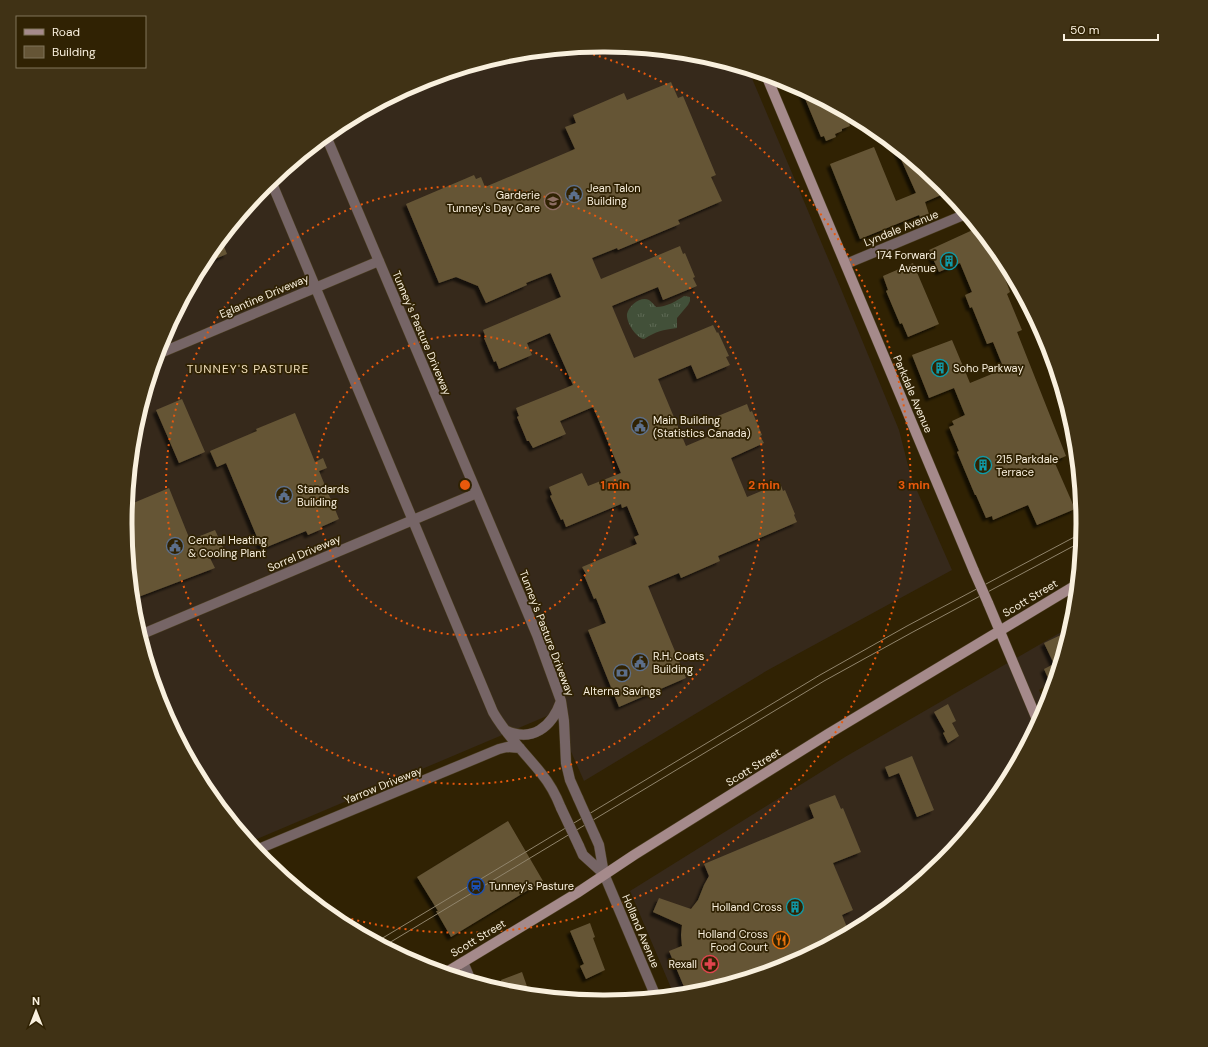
<svg xmlns="http://www.w3.org/2000/svg" width="1208" height="1047" viewBox="0 0 1208 1047" font-family="'DM Sans',sans-serif">
<defs>
<pattern id="grass-tufts" width="24" height="20" patternUnits="userSpaceOnUse"><rect width="24" height="20" fill="#425039"/><path d="M3 7l-1-3M5 7V3M7 7l1-3M15 17l-1-3M17 17v-4M19 17l1-3" fill="none" stroke="#5e6a55"/></pattern>
<filter id="shadow"><feDropShadow dx="-3.5" dy="3.5" stdDeviation="1" flood-color="#0009"/></filter>
</defs>
<rect width="100%" height="100%" fill="#302203"/>
<path fill="#36291b" d="M 604,45 L 698,54 L 748,69 L 841,289 L 899,430 L 911,477 L 952,570 L 768,670 L 584,781 L 554,713 L 250,842 L 206,789 L 162,706 L 135,617 L 126,523 L 135,430 L 162,340 L 206,257 L 266,185 L 338,126 L 421,81 L 511,54 Z
M 1070,627 L 1053,682 L 1039,690 L 1046,707 L 1002,790 L 942,862 L 870,921 L 787,966 L 697,993 L 674,995 L 630,891 L 845,757 Z"/>
<path fill="url(#grass-tufts)" d="M 684,296 L 690,297 L 690,301 L 688,305 L 677,318 L 677,328 C 662,330 657,331 644,339 C 636,338 626,322 627,314 C 629,305 641,296 649,300 C 652,302 654,305 656,307 C 667,307 676,301 684,296 Z"/>
<path fill="#655536" filter="url(#shadow)" d="M 671,82 L 678,98 L 683,96 L 716,175 L 711,177 L 722,201 L 678,220 L 680,224 L 618,250 L 617,248 L 592,258 L 601,279 L 680,246 L 683,254 L 685,253 L 695,277 L 693,278 L 697,286 L 663,300 L 658,287 L 612,306 L 634,358 L 713,325 L 717,333 L 718,332 L 729,356 L 726,357 L 730,365 L 697,379 L 691,365 L 658,379 L 686,446 L 719,432 L 713,418 L 747,404 L 750,412 L 752,411 L 762,435 L 760,436 L 764,443 L 731,458 L 747,497 L 780,483 L 783,491 L 785,490 L 795,514 L 794,515 L 797,522 L 718,556 L 720,561 L 681,578 L 679,573 L 648,586 L 686,678 L 619,707 L 588,630 L 606,623 L 596,598 L 594,599 L 584,575 L 586,574 L 582,567 L 637,544 L 634,537 L 639,535 L 627,506 L 622,508 L 621,504 L 566,527 L 563,519 L 561,520 L 550,496 L 552,495 L 549,487 L 582,473 L 588,486 L 621,473 L 593,407 L 560,421 L 566,434 L 533,448 L 529,441 L 527,441 L 517,417 L 519,416 L 516,408 L 573,385 L 550,333 L 527,343 L 532,355 L 499,369 L 496,361 L 494,362 L 484,338 L 486,338 L 483,330 L 561,297 L 551,273 L 526,283 L 527,285 L 486,303 L 478,286 L 456,277 L 439,283 L 406,204 L 474,175 L 476,179 L 481,177 L 485,187 L 575,149 L 565,127 L 576,123 L 573,115 L 624,93 L 627,100 Z
M 801,89 L 855,118 L 848,120 L 850,126 L 842,129 L 842,131 L 835,134 L 836,137 L 826,141 L 824,136 L 821,137 Z
M 874,147 L 896,201 L 916,193 L 896,148 L 943,185 L 948,192 L 925,202 L 929,214 L 920,217 L 919,215 L 860,239 L 830,164 Z
M 977,228 L 985,238 L 992,252 L 994,252 L 1000,265 L 1009,289 L 1010,292 L 1007,294 L 1022,330 L 1017,332 L 1066,456 L 1054,461 L 1075,509 L 1037,525 L 1028,505 L 993,520 L 992,516 L 986,518 L 976,495 L 975,495 L 957,452 L 959,451 L 949,427 L 954,425 L 952,421 L 965,415 L 954,388 L 929,398 L 912,355 L 952,340 L 970,383 L 1004,369 L 993,342 L 987,344 L 972,307 L 970,308 L 965,295 L 972,292 L 960,263 L 939,272 L 929,250 Z
M 221,239 L 227,254 L 203,264 L 206,257 Z
M 913,263 L 939,324 L 908,337 L 902,323 L 900,324 L 886,291 L 888,290 L 883,276 Z
M 182,399 L 205,452 L 179,463 L 156,410 Z
M 295,413 L 315,462 L 323,458 L 327,468 L 319,471 L 339,519 L 321,527 L 322,529 L 308,535 L 306,531 L 262,549 L 226,463 L 217,467 L 210,451 L 257,431 L 256,429 Z
M 169,488 L 190,540 L 215,530 L 225,552 L 210,558 L 215,568 L 133,599 L 126,532 L 130,530 L 126,519 L 127,512 L 133,510 L 131,504 Z
M 1069,631 L 1057,670 L 1052,687 L 1044,669 L 1054,664 L 1044,643 Z
M 948,704 L 956,721 L 952,723 L 959,736 L 948,743 L 943,733 L 945,732 L 934,712 Z
M 912,756 L 934,810 L 917,817 L 899,773 L 889,777 L 885,767 Z
M 835,795 L 841,809 L 843,808 L 861,852 L 833,863 L 853,910 L 842,915 L 849,932 L 787,966 L 697,993 L 687,994 L 669,951 L 682,946 L 681,935 L 682,925 L 653,912 L 659,898 L 691,909 L 698,900 L 704,885 L 709,876 L 704,864 L 814,818 L 809,805 Z
M 508,821 L 543,881 L 451,937 L 436,911 L 438,911 L 417,877 Z
M 590,923 L 595,937 L 593,938 L 605,970 L 586,979 L 580,966 L 584,964 L 570,931 Z
M 522,972 L 530,995 L 510,993 L 504,991 L 501,980 Z"/>
<g fill="none" stroke-linecap="round" stroke-linejoin="round">
<g stroke="#4c3f22" stroke-width="11">
<path id="minor" d="M 326,136 L 537,635 L 561,701 L 564,721 L 566,763 L 570,780 L 578,798
M 271,181 L 493,712 C 506,735 525,753 541,773 C 550,784 556,795 561,808
M 846,264 L 966,214
M 1034,318 L 1054,365
M 158,354 L 379,261
M 140,635 L 477,493
M 505,730 C 532,743 552,727 561,701
M 595,836 L 599,845 L 604,874
M 579,846 L 583,855 L 604,874
M 256,850 L 499,749 L 507,747 L 520,748
M 463,962 L 471,981"/>
</g>
<g stroke="#4c3f22" stroke-width="11">
<path id="tertiary" d="M 604,874 L 656,997"/>
</g>
<g stroke="#4c3f22" stroke-width="11">
<path id="secondary" d="M 766,75 L 974,571
M 988,603 L 1038,722
M 445,973 L 577,893 L 634,855 L 828,734 L 1076,585"/>
</g>
<use href="#minor" stroke="#766566" stroke-width="10"/>
<use href="#tertiary" stroke="#766566" stroke-width="10"/>
<use href="#secondary" stroke="#a58a8b" stroke-width="10"/>
<path stroke="#90846b" stroke-width="1" d="M 376,942 L 820,675 L 907,626 L 1082,533
M 384,946 L 824,681 L 911,633 L 1081,542"/>
<g stroke="#4c3f22" stroke-width="11" stroke-linecap="butt">
<path id="minor-bridge" d="M 578,798 L 595,836
M 561,808 L 579,846"/>
</g>
<g stroke="#4c3f22" stroke-width="11" stroke-linecap="butt">
<path id="secondary-bridge" d="M 974,571 L 988,603"/>
</g>
<use href="#minor-bridge" stroke="#766566" stroke-width="10"/>
<use href="#secondary-bridge" stroke="#a58a8b" stroke-width="10"/>
</g>
<g fill="none" stroke="#e8590c" stroke-width="2" stroke-dasharray="2 4">
<circle cx="465" cy="485" r="150"/>
<circle cx="465" cy="485" r="299"/>
<path d="M570 48A449 449 0 1 1 330 913"/>
</g>
<defs>
<g id="civic-ring" transform="scale(0.9)"><circle r="9.5" fill="#302203" stroke="#5c6f8a" stroke-width="1.5"/><path d="M-.6-6.5H3V-4.5H.6V-3L4-1V1h2V6H-6V1h2V-1L-.6-3ZM-1.2 2.5V6h2.4V2.5Z" fill="#5c6f8a"/></g>
<g id="school-ring" transform="scale(0.9)"><circle r="9.5" fill="#302203" stroke="#8d6e63" stroke-width="1.5"/><path d="M0-5L7-2L0 1L-7-2ZM-4 1L0 2.5L4 1V4Q0 6-4 4Z" fill="#8d6e63"/></g>
<g id="building-ring" transform="scale(0.9)"><circle r="9.5" fill="#302203" stroke="#0f9aa8" stroke-width="1.5"/><path d="M-4-6H4V6H1V3H-1V6H-4ZM-2.5-4.3h1.7v1.8h-1.7ZM.8-4.3h1.7v1.8H.8ZM-2.5-1h1.7V.8h-1.7ZM.8-1h1.7V.8H.8Z" fill="#0f9aa8"/></g>
<g id="bank-ring" transform="scale(0.9)"><circle r="9.5" fill="#302203" stroke="#5c6f8a" stroke-width="1.5"/><path d="M-6-4H6V4H-6ZM0-2.3a2.3 2.3 0 1 0 0 4.6a2.3 2.3 0 1 0 0-4.6Z" fill="#5c6f8a"/></g>
<g id="station-ring" transform="scale(0.9)"><circle r="9.5" fill="#302203" stroke="#1a4fb4" stroke-width="1.5"/><path d="M-3-6H3Q5-6 5-4V2Q5 4 3 4L4.5 6H3L1.5 4h-3L-3 6H-4.5L-3 4Q-5 4-5 2V-4Q-5-6-3-6ZM-3.5-4v3h7v-3ZM-3.5 1v1.5H-2V1ZM2 1v1.5H3.5V1Z" fill="#1a4fb4"/></g>
<g id="restaurant-ring" transform="scale(0.9)"><circle r="9.5" fill="#302203" stroke="#e8710a" stroke-width="1.5"/><path d="M-5-6h1v4h1v-4h1v4h1v-4h1v5L-1.5 .5V6h-2V.5L-5-1ZM5-6V6H3V1.5H1.5Q1.5-4 5-6Z" fill="#e8710a"/></g>
<g id="pharmacy-ring" transform="scale(0.9)"><circle r="9.5" fill="#302203" stroke="#e0444e" stroke-width="1.5"/><path d="M-2-6h4v4h4v4h-4v4h-4v-4h-4v-4h4Z" fill="#e0444e"/></g>
</defs>
<g fill-rule="evenodd">
<use href="#civic-ring" x="574" y="194"/>
<use href="#school-ring" x="553" y="201"/>
<use href="#building-ring" x="949" y="261"/>
<use href="#building-ring" x="940" y="368"/>
<use href="#civic-ring" x="640" y="426"/>
<use href="#building-ring" x="983" y="465"/>
<use href="#civic-ring" x="284" y="495"/>
<use href="#civic-ring" x="175" y="546"/>
<use href="#civic-ring" x="640" y="662"/>
<use href="#bank-ring" x="622" y="673"/>
<use href="#station-ring" x="476" y="886"/>
<use href="#building-ring" x="795" y="907"/>
<use href="#restaurant-ring" x="781" y="940"/>
<use href="#pharmacy-ring" x="710" y="964"/>
</g>
<g text-anchor="middle" dominant-baseline="central" stroke-width="3.5" stroke-linejoin="round" paint-order="stroke">
<g font-size="11" fill="#f9f0de" stroke="#302203" text-anchor="start">
<text x="587" y="188">Jean Talon<tspan x="587" dy="13">Building</tspan></text>
<text x="540" y="195" text-anchor="end">Garderie<tspan x="540" dy="13">Tunney's Day Care</tspan></text>
<text x="936" y="255" text-anchor="end">174 Forward<tspan x="936" dy="13">Avenue</tspan></text>
<text x="953" y="368">Soho Parkway</text>
<text x="653" y="420">Main Building<tspan x="653" dy="13">(Statistics Canada)</tspan></text>
<text x="996" y="459">215 Parkdale<tspan x="996" dy="13">Terrace</tspan></text>
<text x="297" y="489">Standards<tspan x="297" dy="13">Building</tspan></text>
<text x="188" y="540">Central Heating<tspan x="188" dy="13">&amp; Cooling Plant</tspan></text>
<text x="653" y="656">R.H. Coats<tspan x="653" dy="13">Building</tspan></text>
<text x="622" y="691" text-anchor="middle">Alterna Savings</text>
<text x="489" y="886">Tunney's Pasture</text>
<text x="782" y="907" text-anchor="end">Holland Cross</text>
<text x="768" y="934" text-anchor="end">Holland Cross<tspan x="768" dy="13">Food Court</tspan></text>
<text x="697" y="964" text-anchor="end">Rexall</text>
</g>
<g font-size="11" fill="#f9f0de" stroke="#302203">
<text transform="translate(901 228) rotate(-22)">Lyndale Avenue</text>
<text transform="translate(264 296) rotate(-23)">Eglantine Driveway</text>
<text transform="translate(422 333) rotate(67)">Tunney's Pasture Driveway</text>
<text transform="translate(913 394) rotate(67)">Parkdale Avenue</text>
<text transform="translate(304 553) rotate(-23)">Sorrel Driveway</text>
<text transform="translate(1030 598) rotate(-31)">Scott Street</text>
<text transform="translate(547 633) rotate(69)">Tunney's Pasture Driveway</text>
<text transform="translate(753 767) rotate(-32)">Scott Street</text>
<text transform="translate(383 785) rotate(-22)">Yarrow Driveway</text>
<text transform="translate(641 931) rotate(67)">Holland Avenue</text>
<text transform="translate(478 938) rotate(-31)">Scott Street</text>
</g>
<g font-size="12" letter-spacing="1" fill="#f1dfbc" stroke="#302203">
<text x="248" y="369">TUNNEY'S PASTURE</text>
</g>
</g>
<path d="M0 0H1208V1047H0ZM603 52H605A471 471 0 0 1 1076 523V524A471 471 0 0 1 605 995H603A471 471 0 0 1 132 524V523A471 471 0 0 1 603 52Z" fill="#403215" fill-rule="evenodd"/>
<path fill="none" stroke="#f9f0de" stroke-width="5" d="M603 52H605A471 471 0 0 1 1076 523V524A471 471 0 0 1 605 995H603A471 471 0 0 1 132 524V523A471 471 0 0 1 603 52Z"/>
<circle cx="465" cy="485" r="6" fill="#e8590c" stroke="#302203" stroke-width="2"/>
<g font-size="12" text-anchor="middle" font-weight="bold" fill="#e8590c" stroke="#302203" stroke-width="3.5" stroke-linejoin="round" paint-order="stroke">
<text x="615" y="489">1 min</text>
<text x="764" y="489">2 min</text>
<text x="914" y="489">3 min</text>
</g>
<rect x="16" y="16" width="130" height="52" fill="#302203" stroke="#80745b"/>
<rect x="24" y="29" width="20" height="6" fill="#a58a8b" stroke="#80745b"/>
<text x="52" y="36" font-size="12" fill="#f9f0de">Road</text>
<rect x="24" y="46" width="20" height="12" fill="#655536" stroke="#80745b"/>
<text x="52" y="56" font-size="12" fill="#f9f0de">Building</text>
<g transform="translate(36 1011)" stroke="#302203" stroke-width="3" paint-order="stroke">
<path d="M0-3L7 15L0 10L-7 15Z" fill="#f9f0de"/>
<text y="-6" font-size="11" font-weight="bold" text-anchor="middle" fill="#f9f0de">N</text>
</g>
<path d="M1064 34v6h94v-6" fill="none" stroke="#f9f0de" stroke-width="2"/>
<text x="1070" y="34" font-size="12" fill="#f9f0de" stroke="#302203" stroke-width="3" paint-order="stroke">50 m</text>
</svg>
